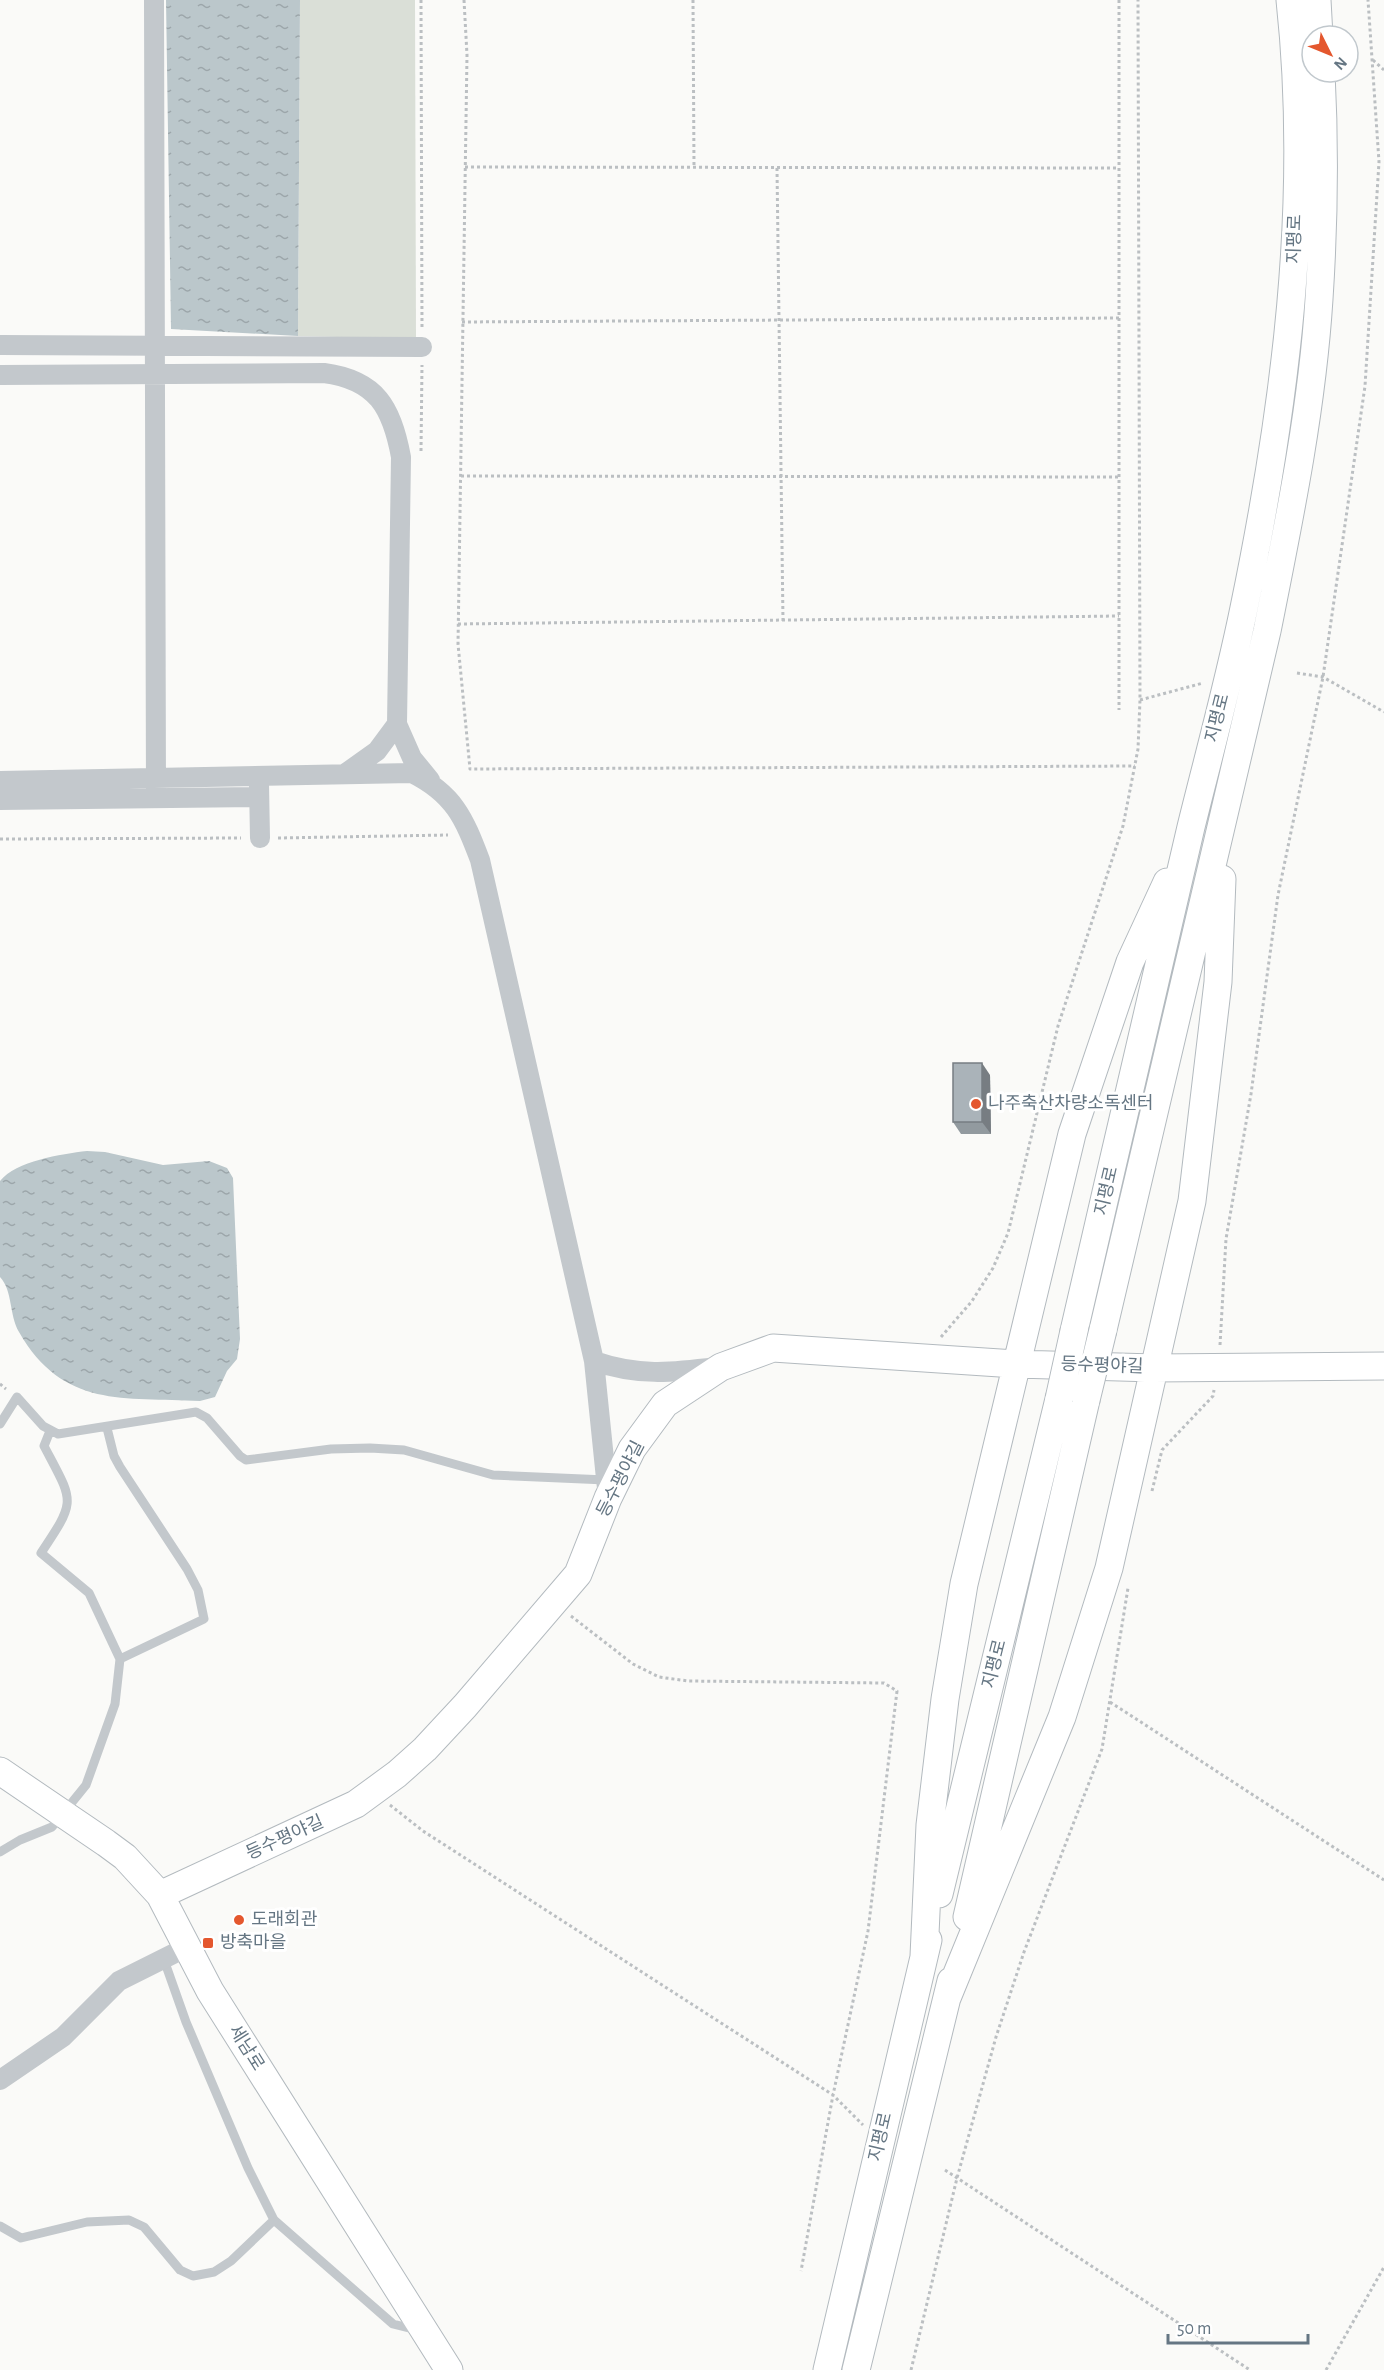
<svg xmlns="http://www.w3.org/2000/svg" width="1384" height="2370" viewBox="0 0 1384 2370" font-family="'Alegreya Sans','Noto Sans KR',sans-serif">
<defs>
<pattern id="water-ripples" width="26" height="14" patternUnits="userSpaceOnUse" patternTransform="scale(1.5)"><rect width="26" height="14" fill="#bbc7cb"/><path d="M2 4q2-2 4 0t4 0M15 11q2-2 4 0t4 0" fill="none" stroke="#9ca6aa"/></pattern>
</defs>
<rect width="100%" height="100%" fill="#fafaf8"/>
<path fill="#dadfd7" d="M 300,0 L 415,0 L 416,339 L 298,336 Z"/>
<path fill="url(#water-ripples)" d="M 166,0 L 300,0 L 298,336 L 171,329 Z
M 87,1151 L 105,1152 L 163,1165 L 209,1161 L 227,1168 L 233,1178 L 240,1339 L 237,1359 L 227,1371 L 215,1397 L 200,1401 C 124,1397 63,1409 19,1332 C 9,1315 13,1291 0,1277 L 0,1181 C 16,1161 61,1154 87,1151 Z"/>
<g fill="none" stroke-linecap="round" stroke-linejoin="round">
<g stroke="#b3babf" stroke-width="29">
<path id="secondary" d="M 1317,0 L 1319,36
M 1103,1330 L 1267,631 C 1289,521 1312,410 1319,299 C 1324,223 1325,148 1321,72
M 1074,1331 C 1113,1163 1151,995 1191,827 C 1209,754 1229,682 1244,608 C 1285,409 1312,204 1290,0
M 0,1771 L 106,1843 L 125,1857 L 160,1895 L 210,1991 L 449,2370
M 939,1894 L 1059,1399
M 160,1895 L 356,1804 L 397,1774 L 425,1749 L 465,1706 L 578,1574 L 608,1498 L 632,1449 L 665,1404 L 721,1367 L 773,1348 L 1015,1364 L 1154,1368 L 1384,1366
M 967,1917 L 1086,1400
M 924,1956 L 930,1825 L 945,1699 L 964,1584 L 1072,1134 L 1130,962 L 1167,882
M 947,1998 L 1062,1717 L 1109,1568 L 1192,1201 L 1218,982 L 1222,879
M 827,2370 L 928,1940
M 856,2370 L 951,1981"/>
</g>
<path stroke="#bbbfc2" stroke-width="3" stroke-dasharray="3 3" stroke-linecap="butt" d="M 421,0 L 422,328
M 464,0 L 467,55 L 458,644 L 470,769 L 1135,766
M 693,0 L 694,167
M 1119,0 L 1119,710
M 1373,60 L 1384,70
M 465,167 L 1119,168
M 777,168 L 783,621
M 462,322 L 1119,318
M 421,451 L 422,365
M 461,476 L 1119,477
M 458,624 L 1119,616
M 1297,673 L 1323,677 L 1384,712
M 1140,700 L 1203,683
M 278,838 L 448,835
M 0,839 L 241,838
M 941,1337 L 972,1301 L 993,1268 L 1008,1233 L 1058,1026 L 1123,826 L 1138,749 L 1140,700 L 1138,0
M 1220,1345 L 1226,1239 L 1251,1094 L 1278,895 L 1323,677 L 1365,386 L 1379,162 L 1368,0
M 0,1384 L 6,1389
M 1152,1491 L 1162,1450 L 1213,1396 L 1214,1390
M 571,1616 L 633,1664 L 659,1677 L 688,1681 L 884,1683 L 897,1691 L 868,1931 L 833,2095 L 801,2271
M 1110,1702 L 1384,1880
M 390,1805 L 423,1831 L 833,2095 L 863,2125
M 945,2170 L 1250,2370
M 911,2370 L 957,2178 L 996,2037 L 1024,1952 L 1102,1749 L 1128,1588
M 1326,2370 L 1384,2267"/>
<path stroke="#c3c8cc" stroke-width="9" d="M 0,1424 L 17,1397 L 43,1426 L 58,1434 L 196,1412 L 207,1418 L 240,1456 L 246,1460 L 331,1449 L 370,1448 L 404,1450 L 493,1475 L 606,1480
M 50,1431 L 44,1446 C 74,1503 77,1499 41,1553 L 89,1593 L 120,1659
M 0,1852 L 20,1840 L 52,1827 L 86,1785 L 115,1704 L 120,1659 L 204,1619 L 198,1590 L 187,1569 L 120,1467 L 114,1456 L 107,1428
M 163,1957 L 186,2022 L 248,2168 L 274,2220 L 393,2324 L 417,2330
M 0,2226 L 21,2238 L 87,2222 L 129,2220 L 144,2227 L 180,2270 L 193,2276 L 214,2272 L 231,2261 L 274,2220"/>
<path stroke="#c3c8cc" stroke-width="20" d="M 154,0 L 156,798
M 0,345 L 422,347
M 0,375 L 324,373 C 377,380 392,408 401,457 L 397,724 L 377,751 L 346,773
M 397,724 L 412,758 L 430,780
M 0,781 L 412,773 C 454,794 464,818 480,860 L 594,1361 L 608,1498
M 259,784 L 260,838
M 0,800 L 259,797
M 594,1361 C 637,1376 671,1373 716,1367
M 0,2080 L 63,2037 L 119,1981 L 187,1947"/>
<use href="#secondary" stroke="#fff" stroke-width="27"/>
<g stroke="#b3babf" stroke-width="29" stroke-linecap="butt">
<path id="secondary-bridge" d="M 1059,1399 L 1074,1331
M 1086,1400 L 1103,1330"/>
</g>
<use href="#secondary-bridge" stroke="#fff" stroke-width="27"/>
</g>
<path fill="#929a9f" d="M 990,1075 L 991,1134 L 961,1134 L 953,1122 Z"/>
<path fill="#777d82" d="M 982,1063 L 990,1075 L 991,1134 L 982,1122 Z"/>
<path fill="#aab3b9" stroke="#777d82" stroke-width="1.5" d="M 953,1063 L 982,1063 L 982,1122 L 953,1122 Z"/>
<g fill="#e4572e" stroke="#fff" stroke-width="2">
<circle cx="976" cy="1104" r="6"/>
<circle cx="239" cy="1920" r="6"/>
<rect x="202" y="1937" width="12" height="12" rx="3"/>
</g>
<g text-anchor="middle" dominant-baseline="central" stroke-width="6" stroke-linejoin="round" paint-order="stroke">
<g font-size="18" fill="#657683" stroke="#fff">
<text transform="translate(1295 239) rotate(-88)">지평로</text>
<text transform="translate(1218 718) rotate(-76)">지평로</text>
<text transform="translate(1107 1191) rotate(-77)">지평로</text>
<text transform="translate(1102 1366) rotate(2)">등수평야길</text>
<text transform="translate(621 1479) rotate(-63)">등수평야길</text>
<text transform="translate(995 1664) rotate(-76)">지평로</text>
<text transform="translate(285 1838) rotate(-24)">등수평야길</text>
<text transform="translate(246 2048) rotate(58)">세남로</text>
<text transform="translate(881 2137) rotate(-77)">지평로</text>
</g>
<g font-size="18" fill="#657683" stroke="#fff" text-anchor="start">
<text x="988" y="1104">나주축산차량소독센터</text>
<text x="251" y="1920">도래회관</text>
<text x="220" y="1943">방축마을</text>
</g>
</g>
<g transform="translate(1330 54) rotate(133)"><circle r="28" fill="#ffffff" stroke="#c1c8cd" stroke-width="1.5"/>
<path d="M0-4.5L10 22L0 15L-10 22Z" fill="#e4572e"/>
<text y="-9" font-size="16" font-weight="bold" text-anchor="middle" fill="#657683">N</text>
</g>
<path d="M1168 2334v9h140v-9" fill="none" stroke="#657683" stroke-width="3"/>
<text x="1177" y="2334" font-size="18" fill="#657683" stroke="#ffffff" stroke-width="4.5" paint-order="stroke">50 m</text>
</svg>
